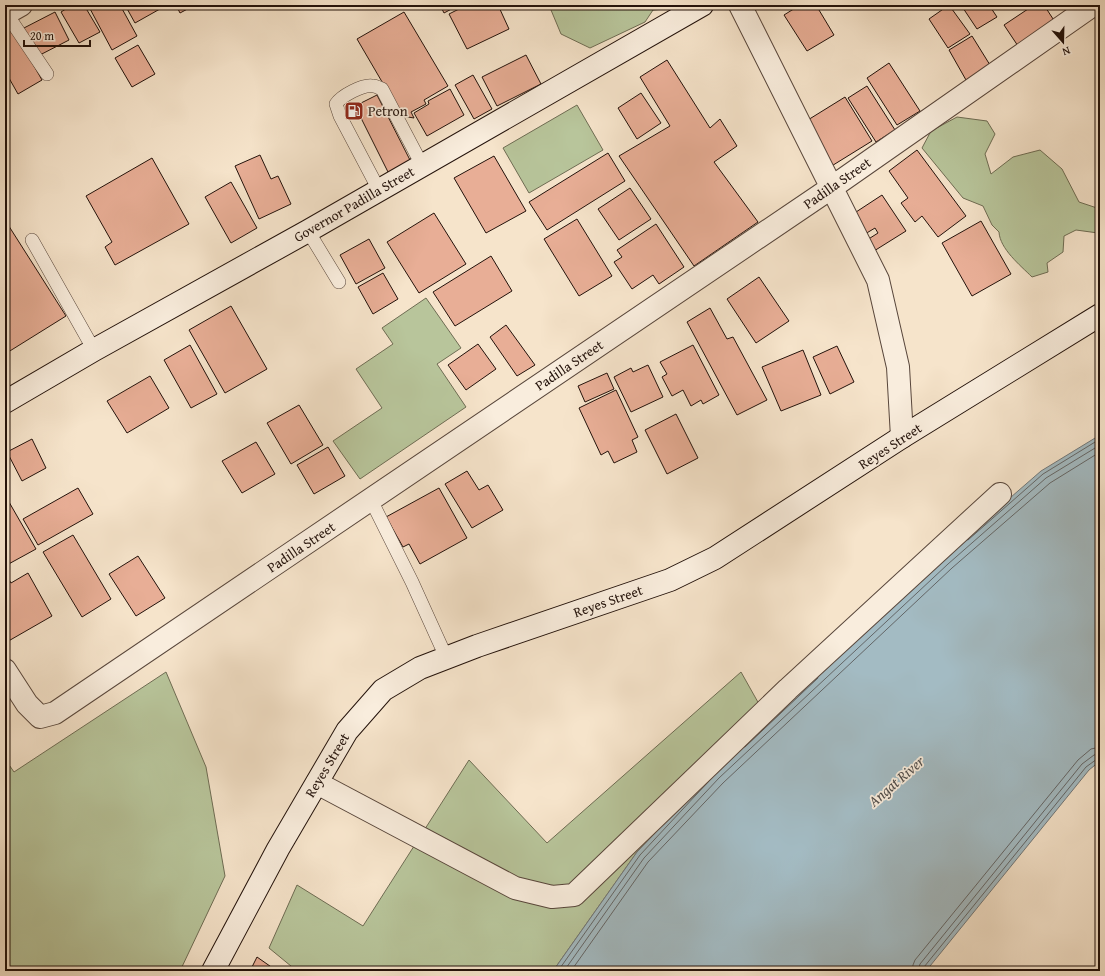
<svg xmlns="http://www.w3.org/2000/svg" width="1105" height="976" viewBox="0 0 1105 976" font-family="'Gentium Book Plus',serif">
<rect width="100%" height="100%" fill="#f6e4cb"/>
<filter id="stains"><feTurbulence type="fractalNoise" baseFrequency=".005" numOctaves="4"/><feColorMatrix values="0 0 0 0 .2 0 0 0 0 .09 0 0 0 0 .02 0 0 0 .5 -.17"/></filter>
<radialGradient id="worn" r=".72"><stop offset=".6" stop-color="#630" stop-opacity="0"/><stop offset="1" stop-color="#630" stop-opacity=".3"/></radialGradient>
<path fill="#b8c59b" stroke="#6e6c53" d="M 548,5 L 680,5 L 676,8 L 653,10 L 645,22 L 590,48 L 561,34 L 551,10 Z
M 577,105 L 603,150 L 529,193 L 503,148 Z
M 957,117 L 987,121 L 995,134 L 985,154 L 991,174 L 1013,157 L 1040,150 L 1062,169 L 1079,202 L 1100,209 L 1100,236 L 1098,233 L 1076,230 L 1064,236 L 1063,252 L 1047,263 L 1048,272 L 1032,277 C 1020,265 1000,249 999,232 L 992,225 L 983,206 L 963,198 L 922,148 L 931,131 Z
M 426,298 L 461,348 L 437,364 L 466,407 L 360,479 L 333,441 L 382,408 L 356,369 L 393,344 L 382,328 Z
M 166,672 L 206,767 L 225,876 L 180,971 L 5,971 L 5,759 L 14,772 Z
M 741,672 L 768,720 L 637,852 L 553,971 L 297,971 L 269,948 L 297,885 L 363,926 L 469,760 L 547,843 Z"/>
<path fill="#a3bbc3" stroke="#707779" d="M 1100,435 L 1100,761 L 1089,770 L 926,971 L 553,971 L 637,852 L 713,772 L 942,557 L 1041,471 Z"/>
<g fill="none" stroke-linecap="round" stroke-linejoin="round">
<path stroke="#636667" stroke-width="1" d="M 968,540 L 1043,474 L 1100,439
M 745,747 L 818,678
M 558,971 L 640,855 L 710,780
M 564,971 L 644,858 L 719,778 L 948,564 L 1046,478 L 1100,445
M 571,971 L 648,862 L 723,783 L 952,568 L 1050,483 L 1100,452
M 912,971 L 913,965 L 915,960 L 1078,760 L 1091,749 L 1100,747
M 918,971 L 920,964 L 1082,764 L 1094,755 L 1100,753
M 923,971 L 924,967 L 1086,767 L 1097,759 L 1100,759"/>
</g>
<path fill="#e8ae96" stroke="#23120b" d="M 72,5 L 84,5 L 100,32 L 79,43 L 61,12 Z
M 88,5 L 120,5 L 137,36 L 112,50 Z
M 125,5 L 167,5 L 135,23 Z
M 176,5 L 195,5 L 180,13 Z
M 440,5 L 459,5 L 444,13 Z
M 467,5 L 498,5 L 509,29 L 467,49 L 449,14 Z
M 800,5 L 816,5 L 834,35 L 807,51 L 784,15 Z
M 949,5 L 970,34 L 948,48 L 929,19 Z
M 961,5 L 989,5 L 997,17 L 977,29 Z
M 1034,5 L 1044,5 L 1055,22 L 1018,46 L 1004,25 Z
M 55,12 L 69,40 L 36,57 L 22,29 Z
M 404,12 L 448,86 L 424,100 L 426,104 L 411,112 L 414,118 L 402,116 L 357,39 Z
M 13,29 L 42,80 L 18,94 L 5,71 L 5,34 Z
M 972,36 L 990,65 L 966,80 L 949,50 Z
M 138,45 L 155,74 L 132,87 L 115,58 Z
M 526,55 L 541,84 L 497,106 L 482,77 Z
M 667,60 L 710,128 L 720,119 L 737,146 L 714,162 L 758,222 L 694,266 L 619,156 L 670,126 L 640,77 Z
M 889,63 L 920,111 L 897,125 L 867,78 Z
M 473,75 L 492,109 L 474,119 L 455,85 Z
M 867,86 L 895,130 L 876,142 L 848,98 Z
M 450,89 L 464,115 L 427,136 L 414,113 L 429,104 L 428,101 Z
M 641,93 L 661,123 L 637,139 L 618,108 Z
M 377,95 L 411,162 L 389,174 L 355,106 Z
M 845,97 L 872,141 L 830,167 L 803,123 Z
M 917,150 L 966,216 L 938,237 L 922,216 L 915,222 L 901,203 L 908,198 L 889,171 Z
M 608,153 L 625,181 L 547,230 L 529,202 Z
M 260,155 L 271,179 L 278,176 L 291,204 L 259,219 L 235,166 Z
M 494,156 L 526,211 L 486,233 L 454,178 Z
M 152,158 L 189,224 L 115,265 L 105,247 L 112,242 L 86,196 Z
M 231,182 L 257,228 L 231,243 L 205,197 Z
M 630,188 L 651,219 L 619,240 L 598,209 Z
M 882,195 L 906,231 L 874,251 L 867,240 L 878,233 L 875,228 L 865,234 L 853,214 Z
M 434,213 L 466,264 L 419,293 L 387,242 Z
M 577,219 L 612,276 L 579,296 L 544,239 Z
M 5,220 L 66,316 L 5,354 Z
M 981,221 L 1011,274 L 972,296 L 942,243 Z
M 656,224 L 684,267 L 659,284 L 653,275 L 632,289 L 614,262 L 622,257 L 617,250 Z
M 369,239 L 385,268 L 356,284 L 340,255 Z
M 491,256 L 512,291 L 455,326 L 433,292 Z
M 383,273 L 398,299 L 373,314 L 358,287 Z
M 759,277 L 789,321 L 756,343 L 727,299 Z
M 231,306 L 267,369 L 225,393 L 189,330 Z
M 710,308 L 727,339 L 733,337 L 767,400 L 737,415 L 687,322 Z
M 506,325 L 535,365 L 517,376 L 490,337 Z
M 478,344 L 496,369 L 466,390 L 448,365 Z
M 190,345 L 217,394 L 191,408 L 164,360 Z
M 693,345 L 719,395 L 703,404 L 701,400 L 691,406 L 683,390 L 672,396 L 662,377 L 667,374 L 660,362 Z
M 837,346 L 854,382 L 830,394 L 813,357 Z
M 803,350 L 821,395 L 781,411 L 762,367 Z
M 648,365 L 663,397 L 631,412 L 614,377 L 631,368 L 633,372 Z
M 607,373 L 614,389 L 585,402 L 578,386 Z
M 150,376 L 169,408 L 127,433 L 107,401 Z
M 616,390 L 638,437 L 632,440 L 637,452 L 614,463 L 608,451 L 601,455 L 579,408 Z
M 299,405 L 323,445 L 291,464 L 267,423 Z
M 676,414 L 698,458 L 667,474 L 645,430 Z
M 32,439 L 46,468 L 22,481 L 7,452 Z
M 256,442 L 275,474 L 242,493 L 222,461 Z
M 328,447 L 345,476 L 314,494 L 297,465 Z
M 467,471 L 479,490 L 488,485 L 503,510 L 472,528 L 445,484 Z
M 78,488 L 93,514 L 38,545 L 23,519 Z
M 439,488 L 467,538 L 420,564 L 409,544 L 403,547 L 386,517 Z
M 5,495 L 36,549 L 5,566 Z
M 73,535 L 111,599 L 82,617 L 43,552 Z
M 138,556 L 165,598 L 136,616 L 109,574 Z
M 5,573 L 11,583 L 28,573 L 52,616 L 5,643 Z
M 257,957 L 277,971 L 250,971 Z"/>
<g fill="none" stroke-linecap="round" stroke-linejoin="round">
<g stroke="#58463b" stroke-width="14">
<path id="lane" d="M 6,13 L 47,74
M 379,190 L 340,116 L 336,104 C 341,96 363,84 373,86 C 376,86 379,88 382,89 L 422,165
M 308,231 L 339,282
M 32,240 L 94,350
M 371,500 L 412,582 L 446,657"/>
</g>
<g stroke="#58463b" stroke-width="24">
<path id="street" d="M 740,5 L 878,280 L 898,367 L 902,437
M 5,14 L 21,5
M 5,670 L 27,704 L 40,717 L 55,713 L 831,188 L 1093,5
M 317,783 L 515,888 L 552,897 L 574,895 L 788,689 L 1000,494"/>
</g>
<g stroke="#23120b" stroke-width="24">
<path id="secondary" d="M 5,402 L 94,350 L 308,231 L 702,5
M 213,971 L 278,849 L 347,731 L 383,690 L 420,668 L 477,646 L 670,580 L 715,558 L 902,437 L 1100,315"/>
</g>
<use href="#lane" stroke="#f9eddd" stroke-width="13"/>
<use href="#street" stroke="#f9eddd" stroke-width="22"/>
<use href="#secondary" stroke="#f9eddd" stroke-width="22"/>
</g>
<defs>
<g id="fuel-square" transform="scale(1)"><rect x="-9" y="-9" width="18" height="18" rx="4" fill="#8f2418" stroke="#f9eddd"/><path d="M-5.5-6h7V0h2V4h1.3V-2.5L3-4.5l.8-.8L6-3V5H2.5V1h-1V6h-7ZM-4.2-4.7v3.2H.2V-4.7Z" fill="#fff"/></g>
</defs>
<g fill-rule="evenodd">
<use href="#fuel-square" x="354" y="111"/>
</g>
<g text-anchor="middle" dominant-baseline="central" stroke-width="3.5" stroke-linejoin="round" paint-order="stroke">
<g font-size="14" fill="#23120b" stroke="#f9eddd" text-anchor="start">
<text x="368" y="111">Petron</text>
</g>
<g font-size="14" fill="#23120b" stroke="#f9eddd">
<text transform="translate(837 183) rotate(-35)">Padilla Street</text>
<text transform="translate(354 204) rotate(-30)">Governor Padilla Street</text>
<text transform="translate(569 365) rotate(-34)">Padilla Street</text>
<text transform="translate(890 446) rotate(-33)">Reyes Street</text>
<text transform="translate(301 547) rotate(-34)">Padilla Street</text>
<text transform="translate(608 601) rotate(-19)">Reyes Street</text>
<text transform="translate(327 765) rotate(-59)">Reyes Street</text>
</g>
<g font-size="15" font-style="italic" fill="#504d4b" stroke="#f9eddd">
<text transform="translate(896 781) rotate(-41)">Angat River</text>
</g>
</g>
<rect width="1105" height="976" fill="none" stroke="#f6e4cb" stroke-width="20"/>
<rect x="6" y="6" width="1093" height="964" fill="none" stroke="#23120b" stroke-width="2"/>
<rect x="10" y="10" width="1085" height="956" fill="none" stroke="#23120b"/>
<g transform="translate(1063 42) rotate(160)" stroke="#f9eddd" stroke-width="3" paint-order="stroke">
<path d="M0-3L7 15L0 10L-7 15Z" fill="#23120b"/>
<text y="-6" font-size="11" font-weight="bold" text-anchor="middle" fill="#23120b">N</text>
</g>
<path d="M24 40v6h66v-6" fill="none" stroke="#23120b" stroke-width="2"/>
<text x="30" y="40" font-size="12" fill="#23120b" stroke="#f9eddd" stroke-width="3" paint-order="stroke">20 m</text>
<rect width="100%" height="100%" filter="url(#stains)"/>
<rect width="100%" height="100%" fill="url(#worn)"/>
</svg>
